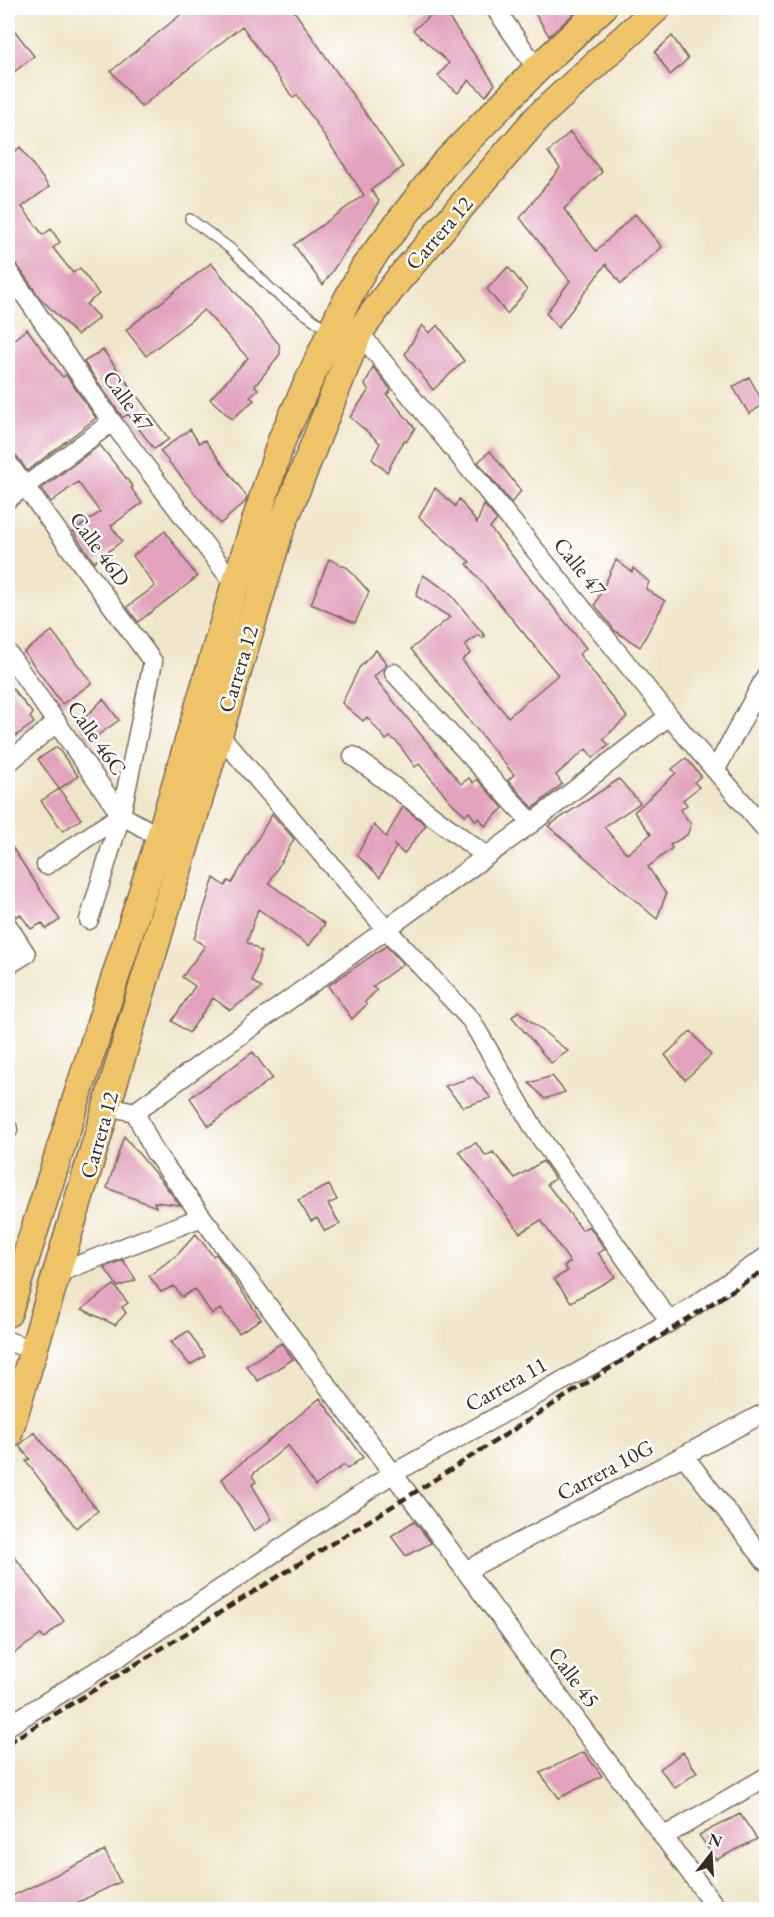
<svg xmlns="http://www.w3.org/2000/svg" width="774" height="1917" viewBox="0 0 774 1917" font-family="'EB Garamond',serif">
<rect width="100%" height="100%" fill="#fff"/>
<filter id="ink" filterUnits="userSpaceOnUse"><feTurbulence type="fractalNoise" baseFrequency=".0167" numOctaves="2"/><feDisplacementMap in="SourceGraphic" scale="12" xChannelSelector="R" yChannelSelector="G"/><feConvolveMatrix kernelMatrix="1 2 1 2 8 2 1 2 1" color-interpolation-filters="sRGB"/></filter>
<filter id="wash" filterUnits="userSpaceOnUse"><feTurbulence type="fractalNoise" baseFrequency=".008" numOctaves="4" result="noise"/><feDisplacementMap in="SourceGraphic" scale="24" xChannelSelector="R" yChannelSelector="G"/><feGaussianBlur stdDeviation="1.35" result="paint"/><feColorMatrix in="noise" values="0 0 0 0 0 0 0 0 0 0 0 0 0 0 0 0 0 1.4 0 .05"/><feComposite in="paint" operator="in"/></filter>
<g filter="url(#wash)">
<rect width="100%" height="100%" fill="#efe5c9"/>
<g id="blocks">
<path fill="#e2a1bd" d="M 189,8 L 292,8 L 403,167 L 371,190 L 379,201 L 323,285 L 294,245 L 364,195 L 297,95 L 293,98 L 242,26 L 141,107 L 111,71 Z
M 440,8 L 442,8 L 495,84 L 486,96 L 469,80 L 458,93 L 438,76 L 449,63 L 413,30 Z
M 532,8 L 580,8 L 549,36 Z
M 8,22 L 34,56 L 8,77 Z
M 672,36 L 688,59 L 670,75 L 655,52 Z
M 570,132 L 602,172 L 564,209 L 596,251 L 635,214 L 662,247 L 621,284 L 606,264 L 558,328 L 546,313 L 570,281 L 520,218 L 560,168 L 548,152 Z
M 20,147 L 49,187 L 22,207 L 43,235 L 51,229 L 60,242 L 53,248 L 73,273 L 80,268 L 99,294 L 86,304 L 99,318 L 77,335 L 40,298 L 17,265 L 8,256 L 8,157 Z
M 211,263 L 279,344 L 280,354 L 255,386 L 258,389 L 250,397 L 254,400 L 232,419 L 210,399 L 248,358 L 204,310 L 146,356 L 126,330 Z
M 508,267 L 527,290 L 507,314 L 487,289 Z
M 422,325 L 429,333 L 438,325 L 464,361 L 433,390 L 405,354 Z
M 27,329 L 60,374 L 63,377 L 66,375 L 96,418 L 27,471 L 17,456 L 8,452 L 8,344 Z
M 103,350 L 169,439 L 154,449 L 128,414 L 123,418 L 84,362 Z
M 373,367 L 391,390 L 387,395 L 415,428 L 406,442 L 404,440 L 387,472 L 372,459 L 380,443 L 350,417 L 369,390 L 365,385 Z
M 749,377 L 764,404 L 749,414 L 733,387 Z
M 190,429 L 199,443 L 205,440 L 247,497 L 245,502 L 220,524 L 160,451 Z
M 100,445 L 133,487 L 131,488 L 142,503 L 111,526 L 122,541 L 94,562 L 73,532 L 100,512 L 78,482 L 51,502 L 41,489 Z
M 490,451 L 521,491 L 511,503 L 478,462 Z
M 435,488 L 455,506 L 459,499 L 477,523 L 484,505 L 497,520 L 490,528 L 586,648 L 579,654 L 627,717 L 603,739 L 609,745 L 593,758 L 586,749 L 556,775 L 562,784 L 533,808 L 508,780 L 514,775 L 411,649 L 450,617 L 416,596 L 423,575 L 448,591 L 485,636 L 483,638 L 478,635 L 465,645 L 471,653 L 462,660 L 508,717 L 558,675 L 467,564 L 470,562 L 419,517 Z
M 165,531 L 197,577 L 138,622 L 127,607 L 155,586 L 133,556 Z
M 329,559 L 348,568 L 369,592 L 355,623 L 311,604 Z
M 616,560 L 632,572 L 633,568 L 649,582 L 646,589 L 665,601 L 640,647 L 615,631 L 595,605 Z
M 52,631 L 92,683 L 62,704 L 24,652 Z
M 376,650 L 387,664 L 374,677 L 461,784 L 469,778 L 473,783 L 477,779 L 503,808 L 485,826 L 479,818 L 476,821 L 469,812 L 465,815 L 451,802 L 419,764 L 415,767 L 398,743 L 390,737 L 386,740 L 367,717 L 363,721 L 342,703 L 359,668 Z
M 8,683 L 33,714 L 30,717 L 34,723 L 8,741 Z
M 103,699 L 119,720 L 90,741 L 78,725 Z
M 57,747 L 78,776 L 59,789 L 81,819 L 63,831 L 41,801 L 59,789 L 38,759 Z
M 686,758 L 701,776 L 694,782 L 699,787 L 683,800 L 687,805 L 680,810 L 691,824 L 687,835 L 670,845 L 672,848 L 648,867 L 666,894 L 657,919 L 548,826 L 619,779 L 640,803 L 604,827 L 627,854 L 651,834 L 634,812 L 676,773 L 672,769 Z
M 403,807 L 426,825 L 404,854 L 393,844 L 396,847 L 380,877 L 357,855 L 374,825 L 386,837 Z
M 272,814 L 294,839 L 269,883 L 325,924 L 309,946 L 258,909 L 247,942 L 261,952 L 252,981 L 262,988 L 230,1010 L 213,998 L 189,1033 L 172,1021 L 195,986 L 182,977 L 205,946 L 194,939 L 214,878 L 225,886 L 228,881 L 232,883 Z
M 8,841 L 60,920 L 46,929 L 42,923 L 31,929 L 20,914 L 16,917 L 8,904 Z
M 386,946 L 403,964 L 372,987 L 377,990 L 365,1002 L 366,1005 L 352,1019 L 328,986 Z
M 518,1011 L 554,1040 L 568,1051 L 551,1063 L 512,1017 Z
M 691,1031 L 711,1055 L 685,1080 L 665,1055 Z
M 253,1052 L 272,1078 L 209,1126 L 190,1098 Z
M 552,1076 L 565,1092 L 545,1099 L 529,1083 Z
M 473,1077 L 491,1098 L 463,1107 L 445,1086 Z
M 124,1136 L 163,1183 L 180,1205 L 154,1202 L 156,1207 L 107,1188 Z
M 476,1143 L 486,1156 L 493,1152 L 515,1178 L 543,1161 L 555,1179 L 547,1184 L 582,1230 L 589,1226 L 605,1249 L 598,1253 L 615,1277 L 571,1302 L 554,1279 L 568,1271 L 564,1266 L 570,1262 L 541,1220 L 520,1233 L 459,1151 Z
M 329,1185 L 337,1200 L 328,1204 L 340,1224 L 325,1231 L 317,1218 L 311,1221 L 298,1200 Z
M 196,1234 L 213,1256 L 216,1254 L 261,1319 L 239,1333 L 221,1309 L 212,1314 L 195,1289 L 182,1297 L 174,1286 L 161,1292 L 149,1276 L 178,1254 Z
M 123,1260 L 136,1280 L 118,1287 L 104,1267 Z
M 114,1285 L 128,1303 L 122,1307 L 126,1313 L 115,1325 L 82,1309 Z
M 188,1331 L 205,1356 L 190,1365 L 171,1342 Z
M 281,1343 L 293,1359 L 258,1381 L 246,1366 Z
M 320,1398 L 363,1457 L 347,1469 L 344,1465 L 315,1486 L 288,1445 L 252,1475 L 256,1482 L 252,1485 L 272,1519 L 254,1531 L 222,1479 Z
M 34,1432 L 98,1511 L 76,1528 L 26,1461 L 30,1459 L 19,1446 Z
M 414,1521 L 431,1543 L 406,1556 L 391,1536 Z
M 8,1548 L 64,1621 L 44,1639 L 41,1635 L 8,1657 Z
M 584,1752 L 602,1776 L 559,1798 L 540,1773 Z
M 683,1752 L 697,1772 L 675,1788 L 660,1769 Z
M 740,1814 L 757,1839 L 716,1860 L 699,1835 Z
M 105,1851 L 120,1882 L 62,1910 L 8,1910 L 8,1898 Z"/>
</g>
</g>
<g filter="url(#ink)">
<use href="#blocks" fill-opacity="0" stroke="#7a6b5a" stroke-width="1.5"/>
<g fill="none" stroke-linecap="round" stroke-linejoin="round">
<g stroke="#7a6b5a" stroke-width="12">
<path id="lane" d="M 190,219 L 231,249 L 274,292 L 328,330"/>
</g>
<g stroke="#7a6b5a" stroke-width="21">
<path id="street" d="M 495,8 L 537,69
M 8,271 L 112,422 L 235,585
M 359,332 L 669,716 L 766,830
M 8,463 L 153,662 L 121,815 L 89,920
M 8,499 L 112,422
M 8,653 L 121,815 L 160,837
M 394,673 L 532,823
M 218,733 L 386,929 L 471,1020 L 535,1130 L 670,1322
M 353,756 L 486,856
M 8,763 L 57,722
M 716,769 L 766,676
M 46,865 L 121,815
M 8,926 L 26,954 L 8,965
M 107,1106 L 135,1112 L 532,823 L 669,716
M 135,1112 L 154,1151 L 202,1217 L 718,1910
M 8,1129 L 8,1130
M 58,1273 L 202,1217
M 8,1341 L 34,1351
M 684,1456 L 766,1562
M 465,1571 L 766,1412
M 8,1726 L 114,1660 L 392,1474 L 670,1322 L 766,1257
M 663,1837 L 766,1777"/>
</g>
<g stroke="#7a6b5a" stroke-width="30">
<path id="primary" d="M 8,1313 L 160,837 L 235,585 L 282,439 L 340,313 L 364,268 L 444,164 L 537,69 L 602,8
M 8,1435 L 279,533 L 359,332 L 398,280 L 538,117 L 657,8"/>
</g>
<use href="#lane" stroke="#fff" stroke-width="9"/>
<use href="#street" stroke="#fff" stroke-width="18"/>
<use href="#primary" stroke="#efc469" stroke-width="27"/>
<path stroke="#3b2a1e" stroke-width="4.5" stroke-dasharray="9 4.5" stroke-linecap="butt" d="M 8,1743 L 409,1496 L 766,1269"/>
</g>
</g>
<g text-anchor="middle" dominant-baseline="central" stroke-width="5" stroke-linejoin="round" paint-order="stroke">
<g font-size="22" fill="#3b2a1e" stroke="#fff">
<text transform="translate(439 233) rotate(-49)">Carrera 12</text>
<text transform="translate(128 401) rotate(54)">Calle 47</text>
<text transform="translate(100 549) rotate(54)">Calle 46D</text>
<text transform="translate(580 567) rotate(51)">Calle 47</text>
<text transform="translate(238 669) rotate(-73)">Carrera 12</text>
<text transform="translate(97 738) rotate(55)">Calle 46C</text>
<text transform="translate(99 1135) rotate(-74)">Carrera 12</text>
<text transform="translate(506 1384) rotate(-29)">Carrera 11</text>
<text transform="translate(605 1470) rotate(-28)">Carrera 10G</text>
<text transform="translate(574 1677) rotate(53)">Calle 45</text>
</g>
</g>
<rect width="774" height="1917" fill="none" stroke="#fff" stroke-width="30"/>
<g transform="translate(711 1854) rotate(17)" stroke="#ffffff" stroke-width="4.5" paint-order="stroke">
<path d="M0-4.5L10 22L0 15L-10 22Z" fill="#3b2a1e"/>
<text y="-9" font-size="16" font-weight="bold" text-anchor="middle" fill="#3b2a1e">N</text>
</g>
</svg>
